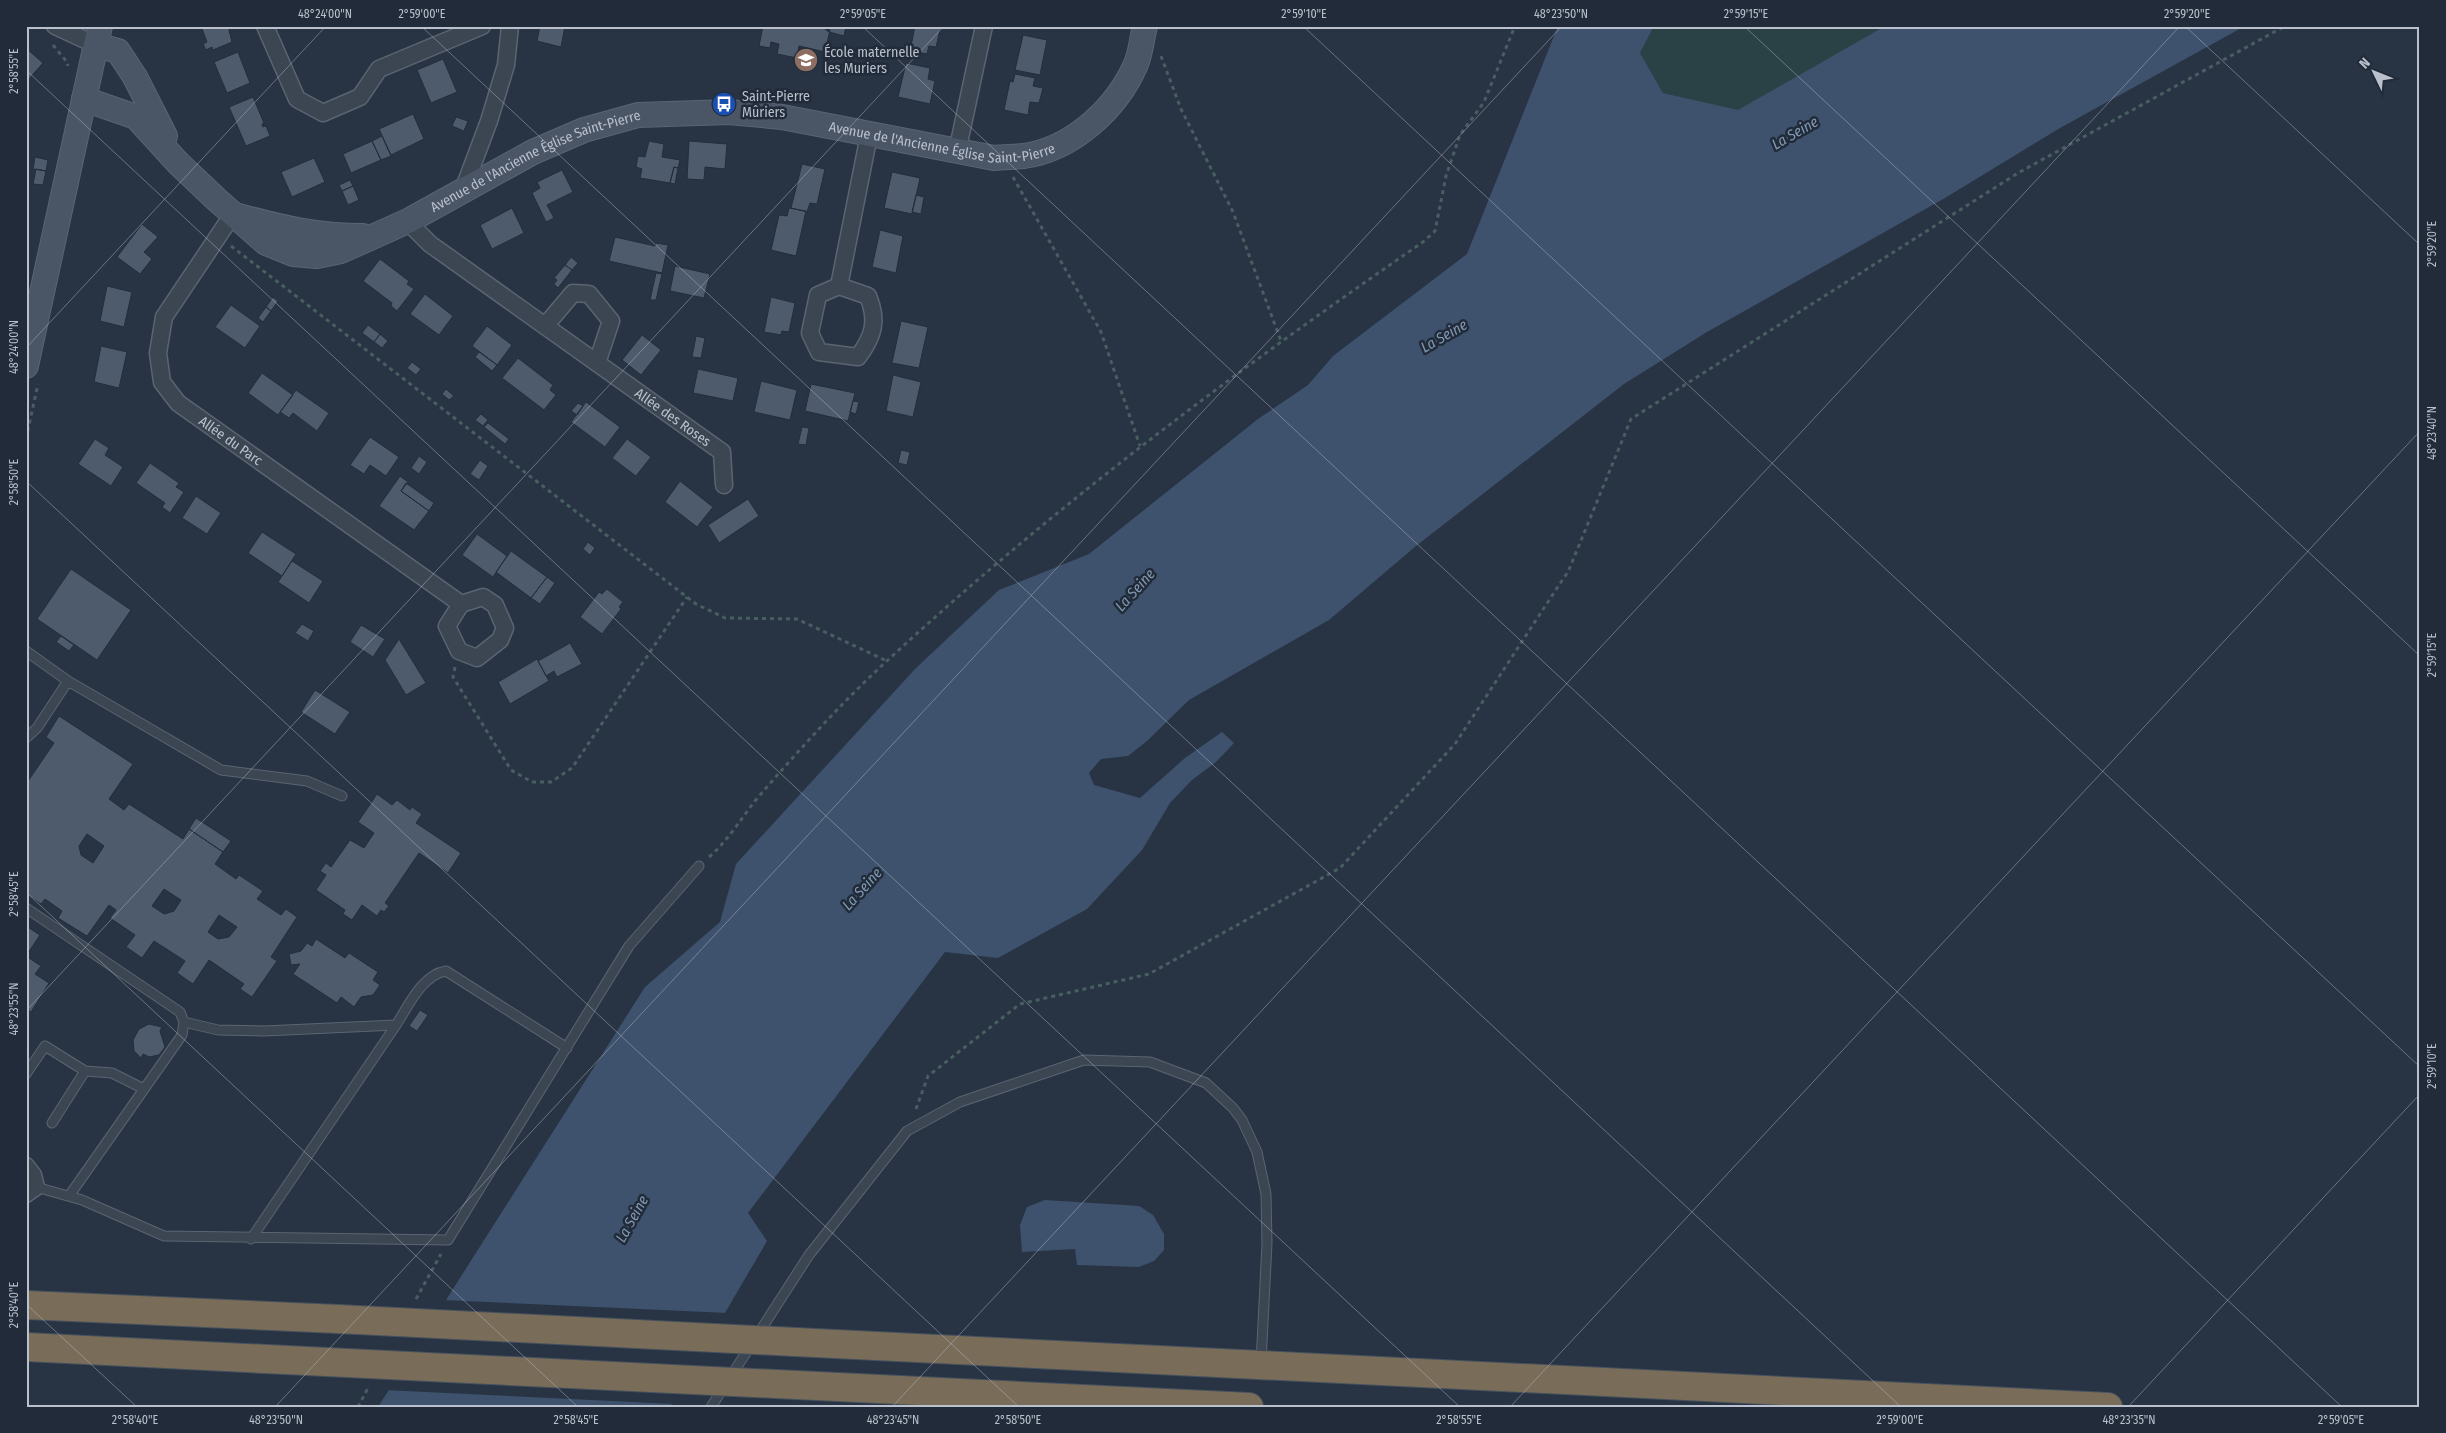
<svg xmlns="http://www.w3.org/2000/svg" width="2446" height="1433" viewBox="0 0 2446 1433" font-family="'Fira Sans Condensed',sans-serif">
<rect width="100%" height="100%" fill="#283444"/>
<path fill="#2a4245" d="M 1654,26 L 1885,26 L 1738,111 L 1663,93 L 1640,53 Z"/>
<path fill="#3e526d" d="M 1558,26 L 1654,26 L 1640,53 L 1663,93 L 1738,110 L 1885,26 L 2245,26 L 2060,128 L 1945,198 L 1707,332 L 1624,384 L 1416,546 L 1329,620 L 1189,700 L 1147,741 L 1128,756 L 1101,759 L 1089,773 L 1094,785 L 1140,798 L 1185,758 L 1222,732 L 1234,743 L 1216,762 L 1192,780 L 1170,803 L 1142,850 L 1087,909 L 998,958 L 945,952 L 748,1213 L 767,1241 L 670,1407 L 378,1407 L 645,987 L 720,922 L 736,864 L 916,668 L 999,590 L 1089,554 L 1258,419 L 1308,385 L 1333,356 L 1467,254 Z
M 1045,1200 L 1139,1206 L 1153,1215 L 1164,1234 L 1164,1250 L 1154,1261 L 1139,1267 L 1077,1265 L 1075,1249 L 1022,1252 L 1020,1225 L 1027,1207 Z"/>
<path fill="#283444" d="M 442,1300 L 728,1313 L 674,1404 L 384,1390 Z"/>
<path fill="#4e5b6d" stroke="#232d3b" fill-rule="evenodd" d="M 201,26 L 228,26 L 232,42 L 213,50 L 212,47 L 206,50 L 203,44 L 207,42 Z
M 540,26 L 565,26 L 561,47 L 537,41 Z
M 763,26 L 826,26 L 825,29 L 830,30 L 825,52 L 799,46 L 797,58 L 777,54 L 779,44 L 771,42 L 770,48 L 759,46 Z
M 826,26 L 846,26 L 844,36 L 829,32 L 825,29 Z
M 915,26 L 941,26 L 936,47 L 929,46 L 927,54 L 910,51 Z
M 1023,35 L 1047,40 L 1040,75 L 1015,70 Z
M 26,48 L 43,63 L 27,81 L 26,81 Z
M 238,52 L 250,83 L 227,93 L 214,62 Z
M 443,59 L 457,92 L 431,103 L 417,70 Z
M 906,63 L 930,68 L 928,79 L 935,81 L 930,104 L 898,97 Z
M 1015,74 L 1035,78 L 1033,86 L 1043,88 L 1039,103 L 1030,102 L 1028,115 L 1004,110 L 1010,81 L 1013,82 Z
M 253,97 L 264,123 L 262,124 L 263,127 L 266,126 L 270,136 L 246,146 L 229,107 Z
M 413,114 L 424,139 L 391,155 L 379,129 Z
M 456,117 L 468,121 L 464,131 L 452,126 Z
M 382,136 L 391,156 L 381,160 L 372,141 Z
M 372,141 L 381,160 L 351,173 L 343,154 Z
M 649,141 L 664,144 L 662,157 L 680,160 L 678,168 L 674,167 L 670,183 L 640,178 L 642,169 L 636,167 L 638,156 L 645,157 Z
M 689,141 L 727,144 L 725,169 L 705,167 L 704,180 L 687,179 Z
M 35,157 L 48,160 L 46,171 L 33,169 Z
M 314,158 L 325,182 L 292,197 L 281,172 Z
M 802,164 L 825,169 L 817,204 L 810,203 L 807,212 L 791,208 Z
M 674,167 L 678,168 L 675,184 L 670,183 Z
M 36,169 L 46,171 L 43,185 L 33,184 Z
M 562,170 L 573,192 L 547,205 L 554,218 L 546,222 L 532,193 L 540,188 L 537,182 Z
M 892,172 L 920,178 L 912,214 L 884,208 Z
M 350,180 L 353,186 L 342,191 L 339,185 Z
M 353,186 L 359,200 L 348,205 L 342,191 Z
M 916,195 L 924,197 L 921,214 L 912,212 Z
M 512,208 L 524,233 L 492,249 L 480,225 Z
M 789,208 L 806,211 L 796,256 L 771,250 L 779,215 L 787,216 Z
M 142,224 L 158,237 L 144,252 L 152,259 L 140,274 L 117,257 Z
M 880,230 L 903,236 L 896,273 L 872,267 Z
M 615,237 L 655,246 L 656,243 L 668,245 L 662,273 L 609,261 Z
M 571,257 L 578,263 L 572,270 L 565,265 Z
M 380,259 L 409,281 L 407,284 L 414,289 L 397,311 L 391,306 L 392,303 L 363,281 Z
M 565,265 L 572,270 L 558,288 L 554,284 L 557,280 L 554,278 Z
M 675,266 L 710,274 L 704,298 L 670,291 Z
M 656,273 L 662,274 L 656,300 L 650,300 Z
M 107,286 L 132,292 L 124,327 L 100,321 Z
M 425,294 L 453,316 L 439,335 L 410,314 Z
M 273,297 L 278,301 L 271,311 L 266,307 Z
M 771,297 L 795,303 L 789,332 L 782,331 L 781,335 L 764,332 Z
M 231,305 L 260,326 L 245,348 L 215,327 Z
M 266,307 L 271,311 L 263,322 L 258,318 Z
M 901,321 L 928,327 L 919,368 L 892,363 Z
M 368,325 L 380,334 L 374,342 L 362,333 Z
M 487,326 L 512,345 L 497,365 L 472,346 Z
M 380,334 L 388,341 L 382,348 L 374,342 Z
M 642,335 L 661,350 L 641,375 L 622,360 Z
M 696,336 L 705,338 L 701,358 L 692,357 Z
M 101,346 L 127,352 L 119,388 L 94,382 Z
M 479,352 L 497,365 L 492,371 L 475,357 Z
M 518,358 L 553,385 L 550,390 L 556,395 L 544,410 L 502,378 Z
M 412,362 L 421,369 L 416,375 L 407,368 Z
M 698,369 L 738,378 L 733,401 L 693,393 Z
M 262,373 L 293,395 L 278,415 L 248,393 Z
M 893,375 L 921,382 L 913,417 L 886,411 Z
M 761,381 L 797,390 L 790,420 L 754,412 Z
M 811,384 L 855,393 L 848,421 L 805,411 Z
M 446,389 L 454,396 L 449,400 L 442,394 Z
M 296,390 L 329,413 L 317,431 L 293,413 L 289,418 L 280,412 Z
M 853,401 L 859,402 L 856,414 L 850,412 Z
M 586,402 L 620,427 L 605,447 L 571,422 Z
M 578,403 L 583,406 L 577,415 L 571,411 Z
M 481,414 L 488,420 L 483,426 L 475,420 Z
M 488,423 L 509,439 L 505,444 L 484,427 Z
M 802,427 L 809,428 L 806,445 L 798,444 Z
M 370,437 L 399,457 L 386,476 L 370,465 L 364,474 L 350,465 Z
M 95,439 L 109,448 L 105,455 L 123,467 L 111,486 L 78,464 Z
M 627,439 L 651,457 L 636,476 L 612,458 Z
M 901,450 L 910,452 L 907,465 L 898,463 Z
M 419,456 L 427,462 L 419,474 L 411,468 Z
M 480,460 L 488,466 L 479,480 L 470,474 Z
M 150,463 L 179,483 L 176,487 L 184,492 L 170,513 L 162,507 L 165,503 L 136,483 Z
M 400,476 L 408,482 L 401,491 L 429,511 L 414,530 L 379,506 Z
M 680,481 L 713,507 L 697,527 L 665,502 Z
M 406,483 L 434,503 L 429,511 L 401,491 Z
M 196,496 L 221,513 L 207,534 L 182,518 Z
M 748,499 L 759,516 L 719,543 L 708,525 Z
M 262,532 L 296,554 L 282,576 L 248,553 Z
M 477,534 L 507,556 L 493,577 L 462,555 Z
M 588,542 L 595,548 L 590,555 L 583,549 Z
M 511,551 L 547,577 L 531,598 L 496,572 Z
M 292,561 L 323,581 L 309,603 L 278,582 Z
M 71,569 L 131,610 L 97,660 L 37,619 Z
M 547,577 L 555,583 L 540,604 L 531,598 Z
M 607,589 L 623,602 L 619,607 L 621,609 L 602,634 L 580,617 L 599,592 L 602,594 Z
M 302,624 L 314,631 L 308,641 L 295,633 Z
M 361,625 L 385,639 L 373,657 L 350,642 Z
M 61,636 L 74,645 L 69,651 L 56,642 Z
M 399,639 L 426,683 L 406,695 L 385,660 Z
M 570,643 L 582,664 L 557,677 L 554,671 L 546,676 L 538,661 Z
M 537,659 L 549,681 L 510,704 L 498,682 Z
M 315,690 L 350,712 L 335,734 L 301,712 Z
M 59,716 L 133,764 L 109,799 L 124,810 L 129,804 L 183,839 L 189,829 L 223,852 L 215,864 L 236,879 L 239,875 L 263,891 L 257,899 L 281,915 L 286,909 L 297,917 L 271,957 L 277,961 L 252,997 L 240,989 L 244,984 L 209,960 L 193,984 L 177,973 L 185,961 L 154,941 L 142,958 L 126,947 L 135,935 L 110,918 L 116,910 L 109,905 L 87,936 L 58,918 L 62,911 L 45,899 L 41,904 L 26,894 L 26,784 L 54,743 L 46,737 ZM 87,834 L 104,846 L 93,863 L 81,855 L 79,846 ZM 164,889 L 181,900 L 174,911 L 164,914 L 152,906 ZM 219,915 L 237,927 L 229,937 L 218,939 L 208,932 Z
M 377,794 L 392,805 L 397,800 L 410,810 L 412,807 L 422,814 L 416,823 L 461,853 L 448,873 L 419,853 L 385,903 L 389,906 L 384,912 L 381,910 L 377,916 L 362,905 L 352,920 L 343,914 L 345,910 L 316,890 L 326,875 L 320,871 L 326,863 L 331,867 L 350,840 L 364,848 L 374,833 L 358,822 Z
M 196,818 L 231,841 L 223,852 L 189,829 Z
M 26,926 L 40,935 L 26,956 Z
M 316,939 L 345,958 L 349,953 L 378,972 L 373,980 L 380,985 L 373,995 L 361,997 L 354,1007 L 341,997 L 337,1003 L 293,974 L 300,964 L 291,965 L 289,954 L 301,951 L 307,943 L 312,946 Z
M 26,956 L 41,966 L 35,974 L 49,983 L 31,1012 L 26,1009 Z
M 420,1010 L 428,1015 L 417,1031 L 409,1026 Z
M 149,1024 L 162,1027 L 160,1031 L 165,1047 L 159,1055 L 149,1057 L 143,1054 L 141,1058 L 134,1051 L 133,1040 L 139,1029 Z"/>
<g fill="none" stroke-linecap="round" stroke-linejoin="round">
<g stroke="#5b6471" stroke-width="11">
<path id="lane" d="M 26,651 L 68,681 L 37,728 L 26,738
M 68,681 L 221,770 L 307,781 L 342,796
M 26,908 L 180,1012 L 184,1022 L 182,1035 L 69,1196
M 184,1022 L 218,1030 L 264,1031 L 396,1025 L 251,1239
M 396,1025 C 409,1005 422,975 446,971 L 567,1048
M 26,1074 L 45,1046 L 85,1071 L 112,1073 L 144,1089
M 52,1123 L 85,1071
M 36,1187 L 82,1200 L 164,1236 L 448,1240 L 629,946 L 699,866
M 711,1407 L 809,1255 L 907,1131 L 960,1102 L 1084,1060 L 1150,1062 L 1206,1083 L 1233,1108 L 1242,1120 L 1257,1152 L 1266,1194 L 1267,1243 L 1261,1363"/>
</g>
<g stroke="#5b6471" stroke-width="19">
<g id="street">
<path d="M 55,26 L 96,45"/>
<path d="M 265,26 L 297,99 L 323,113 L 360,97 L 379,69 L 482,26"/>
<path d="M 957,152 L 984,26"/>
<path d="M 462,193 L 489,121 L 506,65 L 510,26"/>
<path id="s1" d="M 233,214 L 164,317 L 158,353 L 162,382 L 178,403 L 461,604 L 483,597 L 495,605 L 505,628 L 500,640 L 477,658 L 459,651 L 447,626 L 461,604"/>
<path id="s2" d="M 410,220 L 413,227 L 430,244 L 722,452 L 724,485"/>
<path d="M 839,286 L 868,296 C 878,320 874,336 858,357 L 819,352 L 810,333 L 818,295 Z"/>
<path d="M 839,286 L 869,135"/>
<path d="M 545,326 L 573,293 L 589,294 L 611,321 L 597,363"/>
<path d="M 26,1166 L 33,1175 L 36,1187 L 26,1194"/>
</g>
</g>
<g stroke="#5b6471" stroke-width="26">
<g id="secondary">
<path d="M 96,45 L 118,51 L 135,77 L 165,136"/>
<path id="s3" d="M 84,99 L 136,117 L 178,163 L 216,199 L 266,243 L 293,254 L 317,256 L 341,251 L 410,220 L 533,152 L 584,130 L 638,115 L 729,112 L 782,117 L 994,158 C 1004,157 1014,157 1024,156 C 1073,149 1117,108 1136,64 C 1141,52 1142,38 1145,26"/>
<path d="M 239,216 C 282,228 318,236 363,236"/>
<path d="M 26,366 L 100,26"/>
</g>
</g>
<g stroke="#47515e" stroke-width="30">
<path id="highway" d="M 26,1305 L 338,1319
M 795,1342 L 2108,1407
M 26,1347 L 327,1362
M 776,1384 L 1249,1407"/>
</g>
<path stroke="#485e61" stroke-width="3" stroke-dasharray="4 4" stroke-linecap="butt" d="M 53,45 L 67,62 L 68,66
M 1161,56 L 1181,109 L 1233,212 L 1281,341
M 1013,177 L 1101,332 L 1140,446
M 231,246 L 696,604 L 725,618 L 797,619 L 887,661
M 26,439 L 38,384
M 455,667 L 453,677 L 511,770 L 532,782 L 551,782 L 572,768 L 687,597
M 709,857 C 730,839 742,816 760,795 C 800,749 842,702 888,660 C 1054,506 1237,370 1423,242 L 1435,231 L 1446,176 L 1460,135 L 1484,102 L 1515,26
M 916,1109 L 928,1076 L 1020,1004 L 1149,974 L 1340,868 L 1455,744 L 1559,585 L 1568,572 L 1631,419 L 2018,173 L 2285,26
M 416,1299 L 441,1254
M 358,1407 L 369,1386"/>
<use href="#lane" stroke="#3c4653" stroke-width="9"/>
<use href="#street" stroke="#3c4653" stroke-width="16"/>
<use href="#secondary" stroke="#4a5566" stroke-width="24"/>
<use href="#highway" stroke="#796d59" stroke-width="28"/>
<g stroke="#47515e" stroke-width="30" stroke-linecap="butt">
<path id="highway-bridge" d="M 338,1319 L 795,1342
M 327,1362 L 776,1384"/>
</g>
<use href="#highway-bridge" stroke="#796d59" stroke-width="28"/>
</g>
<path fill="none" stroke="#bac1cd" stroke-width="1" stroke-opacity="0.45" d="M 421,26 L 1901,1407M 862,26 L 2342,1407M 1303,26 L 2420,1067M 1744,26 L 2420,656M 2185,26 L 2420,245M 26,70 L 1460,1407M 26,348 L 326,26M 26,481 L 1019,1407M 26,892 L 578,1407M 26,1011 L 944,26M 26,1304 L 137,1407M 275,1407 L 1562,26M 892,1407 L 2180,26M 1510,1407 L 2420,431M 2128,1407 L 2420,1094"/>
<defs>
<g id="school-disc" transform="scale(1.25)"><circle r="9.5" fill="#8d6e63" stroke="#212b39"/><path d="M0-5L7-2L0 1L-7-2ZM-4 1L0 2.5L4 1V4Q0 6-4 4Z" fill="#fff"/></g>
<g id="bus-disc" transform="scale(1.25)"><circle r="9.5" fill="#1a4fb4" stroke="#212b39"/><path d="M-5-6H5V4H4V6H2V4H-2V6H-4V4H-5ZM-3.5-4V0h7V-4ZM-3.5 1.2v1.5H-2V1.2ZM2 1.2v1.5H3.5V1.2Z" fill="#fff"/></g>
</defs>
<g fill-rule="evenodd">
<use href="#school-disc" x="806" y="60"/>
<use href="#bus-disc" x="724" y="104"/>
</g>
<g text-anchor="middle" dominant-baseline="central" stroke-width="5" stroke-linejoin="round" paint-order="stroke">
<g font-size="14" fill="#bac1cd" stroke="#212b39" text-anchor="start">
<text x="824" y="52">École maternelle<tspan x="824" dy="16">les Muriers</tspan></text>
<text x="742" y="96">Saint-Pierre<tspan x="742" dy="16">Mûriers</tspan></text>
</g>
<g font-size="14" fill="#bac1cd" stroke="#212b39">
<text stroke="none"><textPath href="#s3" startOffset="949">Avenue de l'Ancienne Église Saint-Pierre</textPath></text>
<text stroke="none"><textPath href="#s3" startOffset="529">Avenue de l'Ancienne Église Saint-Pierre</textPath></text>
<text stroke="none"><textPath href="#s2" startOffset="330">Allée des Roses</textPath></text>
<text stroke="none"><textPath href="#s1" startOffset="281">Allée du Parc</textPath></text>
</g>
<g font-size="15" font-style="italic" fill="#8298b3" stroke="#212b39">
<text transform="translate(1795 133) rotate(-30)">La Seine</text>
<text transform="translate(1444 336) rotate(-30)">La Seine</text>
<text transform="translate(1135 590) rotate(-48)">La Seine</text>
<text transform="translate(862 889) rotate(-48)">La Seine</text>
<text transform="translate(632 1219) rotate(-61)">La Seine</text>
</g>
</g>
<rect width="2446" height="1433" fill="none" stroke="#212b39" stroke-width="55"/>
<g transform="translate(2374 72) rotate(313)" stroke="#212b39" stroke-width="4" paint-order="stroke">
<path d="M0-4L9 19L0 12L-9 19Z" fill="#bac1cd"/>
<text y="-8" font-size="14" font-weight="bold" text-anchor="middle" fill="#bac1cd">N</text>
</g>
<rect x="28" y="28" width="2390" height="1378" fill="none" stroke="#bac1cd" stroke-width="2"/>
<g font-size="12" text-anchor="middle" fill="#bac1cd">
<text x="325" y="18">48°24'00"N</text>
<text x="422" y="18">2°59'00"E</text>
<text x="863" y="18">2°59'05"E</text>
<text x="1304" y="18">2°59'10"E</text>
<text x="1561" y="18">48°23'50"N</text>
<text x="1746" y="18">2°59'15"E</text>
<text x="2187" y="18">2°59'20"E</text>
<text transform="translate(14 71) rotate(-90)" y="4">2°58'55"E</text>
<text transform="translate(2432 244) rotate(-90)" y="4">2°59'20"E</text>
<text transform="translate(14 347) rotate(-90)" y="4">48°24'00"N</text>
<text transform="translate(2432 433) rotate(-90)" y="4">48°23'40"N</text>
<text transform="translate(14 482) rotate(-90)" y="4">2°58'50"E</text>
<text transform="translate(2432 655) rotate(-90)" y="4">2°59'15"E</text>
<text transform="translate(14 894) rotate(-90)" y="4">2°58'45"E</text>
<text transform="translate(14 1009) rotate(-90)" y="4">48°23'55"N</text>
<text transform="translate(2432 1066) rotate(-90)" y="4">2°59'10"E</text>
<text transform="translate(14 1305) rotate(-90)" y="4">2°58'40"E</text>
<text x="135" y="1424">2°58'40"E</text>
<text x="276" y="1424">48°23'50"N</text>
<text x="576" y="1424">2°58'45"E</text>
<text x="893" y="1424">48°23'45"N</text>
<text x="1018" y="1424">2°58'50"E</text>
<text x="1459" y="1424">2°58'55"E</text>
<text x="1900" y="1424">2°59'00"E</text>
<text x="2129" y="1424">48°23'35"N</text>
<text x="2341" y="1424">2°59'05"E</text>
</g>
</svg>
